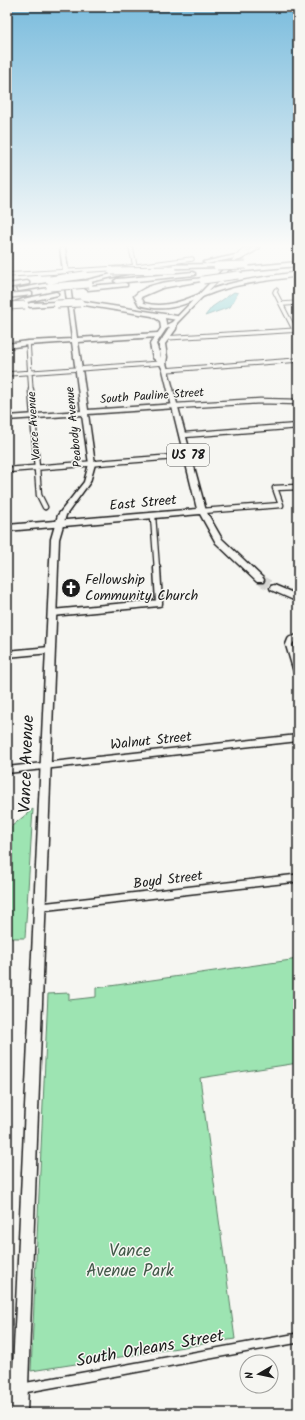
<svg xmlns="http://www.w3.org/2000/svg" width="305" height="1420" viewBox="0 0 305 1420" font-family="Kalam,sans-serif">
<rect width="100%" height="100%" fill="#f6f6f2"/>
<filter id="ink" filterUnits="userSpaceOnUse"><feTurbulence type="fractalNoise" baseFrequency=".025" numOctaves="2"/><feDisplacementMap in="SourceGraphic" scale="8" xChannelSelector="R" yChannelSelector="G"/><feConvolveMatrix kernelMatrix="1 2 1 2 8 2 1 2 1" color-interpolation-filters="sRGB"/></filter>
<g filter="url(#ink)">
<path fill="#9de4b2" stroke="#5c8067" d="M 33,809 L 25,938 L 7,938 L 7,830 Z
M 298,959 L 298,1063 L 200,1078 L 235,1339 L 31,1371 L 48,994 L 69,993 L 69,1000 L 96,997 L 96,988 Z"/>
<path fill="#76c8cc" stroke="#528386" d="M 234,292 L 238,293 L 230,307 L 205,316 L 212,307 Z"/>
<g fill="none" stroke-linecap="round" stroke-linejoin="round">
<path stroke="#d5d5d2" stroke-width="10" stroke-dasharray="10 5" stroke-linecap="butt" d="M 260,580 L 274,588"/>
<g stroke="#1c1c1c" stroke-width="5.5">
<path id="street-far4" d="M 131,248 L 135,266
M 7,275 L 122,268 L 192,259
M 276,290 L 275,292 L 298,337
M 283,304 L 298,303
M 165,338 L 298,330
M 28,343 L 31,391
M 166,370 L 298,360
M 7,374 L 163,363"/>
</g>
<g stroke="#1c1c1c" stroke-width="7">
<path id="street-far3" d="M 31,390 L 39,495 L 45,507
M 176,406 L 260,401 L 298,402
M 184,435 L 298,426
M 7,470 L 188,456
M 202,511 L 281,505 L 275,488 L 298,487
M 153,516 L 157,569"/>
</g>
<g stroke="#1c1c1c" stroke-width="9">
<path id="street-far2" d="M 52,613 L 159,603 L 157,568
M 298,638 L 291,640 L 289,645 L 298,675
M 7,654 L 50,650
M 7,770 L 298,738"/>
</g>
<g stroke="#1c1c1c" stroke-width="10">
<path id="street-far1" d="M 41,907 L 298,878"/>
</g>
<g stroke="#1c1c1c" stroke-width="12">
<path id="street" d="M 7,1391 L 298,1338"/>
</g>
<g stroke="#1c1c1c" stroke-width="3">
<path id="secondary" d="M 60,248 L 65,248 L 77,338 L 158,333 L 161,335 L 158,337 L 78,342 L 88,410 L 176,404 L 179,406 L 176,408 L 88,414 L 95,464 L 90,482 L 66,515 L 59,539 L 27,1413 L 11,1413 L 51,539 L 58,515 L 84,482 L 89,464 L 82,415 L 7,420 L 7,416 L 81,411 L 72,342 L 28,345 L 7,348 L 7,344 L 28,341 L 72,339 Z"/>
</g>
<g stroke="#1c1c1c" stroke-width="3">
<path id="primary" d="M 244,248 L 250,248 L 177,323 L 176,329 L 165,344 L 167,357 L 166,363 L 206,511 L 222,539 L 263,578 L 264,580 L 263,582 L 257,582 L 216,543 L 200,514 L 7,531 L 7,525 L 197,509 L 163,370 L 160,364 L 153,358 L 150,344 L 162,327 L 172,322 ZM 170,327 L 159,344 L 161,358 L 156,344 L 166,329 Z
M 274,585 L 298,595 L 298,602 L 271,590 L 270,588 L 271,586 Z"/>
</g>
<g stroke="#1c1c1c" stroke-width="3">
<path id="highway" d="M 252,248 L 260,248 L 240,260 L 236,260 L 235,258 L 206,264 L 203,262 L 245,253 Z
M 292,248 L 298,248 L 298,253 Z
M 298,262 L 298,266 L 234,272 L 231,270 L 234,268 Z
M 217,264 L 219,265 L 219,267 L 149,269 L 86,283 L 83,281 L 149,265 Z
M 193,272 L 195,273 L 195,275 L 117,283 L 114,281 L 117,279 Z
M 298,272 L 298,276 C 275,280 250,282 228,288 C 193,297 177,316 139,305 L 134,296 C 150,280 181,281 203,278 L 206,280 L 162,288 L 141,297 L 144,303 C 174,311 197,292 225,285 C 249,278 274,276 298,272 Z
M 27,281 L 29,282 L 29,284 L 7,288 L 7,284 Z
M 50,283 L 53,285 L 52,286 L 19,291 L 16,289 Z
M 125,283 L 127,284 L 127,286 L 88,290 L 85,288 L 88,286 Z
M 30,292 L 32,293 L 32,295 L 7,298 L 7,294 Z
M 56,292 L 58,293 L 58,295 L 27,302 L 7,309 L 7,305 L 23,299 Z
M 80,301 L 177,316 L 180,318 L 177,320 L 165,318 L 167,328 L 164,330 L 161,328 L 160,321 L 152,316 L 78,304 L 77,303 Z
M 57,302 L 60,304 L 59,305 L 30,307 L 27,305 L 30,303 Z"/>
</g>
<use href="#street-far4" stroke="#f6f6f2" stroke-width="3.5"/>
<use href="#street-far3" stroke="#f6f6f2" stroke-width="4.5"/>
<use href="#street-far2" stroke="#f6f6f2" stroke-width="6"/>
<use href="#street-far1" stroke="#f6f6f2" stroke-width="7"/>
<use href="#street" stroke="#f6f6f2" stroke-width="9"/>
<use href="#secondary" fill="#f6f6f2" fill-rule="evenodd"/>
<use href="#primary" fill="#f6f6f2" fill-rule="evenodd"/>
<use href="#highway" fill="#f6f6f2" fill-rule="evenodd"/>
<g stroke="#1c1c1c" stroke-width="9" stroke-linecap="butt">
<path id="highway-bridge" d="M 217,266 L 246,265
M 112,271 L 173,270
M 50,280 L 84,275
M 203,280 L 238,275
M 50,287 L 89,284
M 57,304 L 80,303
M 7,306 L 25,305"/>
</g>
<use href="#highway-bridge" stroke="#f6f6f2" stroke-width="7"/>
</g>
</g>
<linearGradient id="sky" x2="0" y2="1"><stop stop-color="#7abcdd"/><stop offset="0.55" stop-color="#fbfbf9"/><stop offset="1" stop-color="#fbfbf9" stop-opacity="0"/></linearGradient>
<rect width="305" height="447" fill="url(#sky)"/>
<defs>
<g id="church-disc" transform="scale(1)"><circle r="9.5" fill="#1c1c1c" stroke="#f6f6f2"/><path d="M-1.2-6h2.4v3.5h3.3v2.4h-3.3V6h-2.4V-.1h-3.3v-2.4h3.3Z" fill="#fff"/></g>
</defs>
<g fill-rule="evenodd">
<use href="#church-disc" x="71" y="588"/>
</g>
<g text-anchor="middle" dominant-baseline="central" stroke-width="3" stroke-linejoin="round" paint-order="stroke">
<g font-size="12" fill="#1c1c1c" stroke="#f6f6f2">
<text transform="translate(152 396) rotate(-4)">South Pauline Street</text>
<text transform="translate(34 426) rotate(-94)">Vance Avenue</text>
<text transform="translate(74 427) rotate(-96)">Peabody Avenue</text>
</g>
<rect fill="#f6f6f2" stroke="#5d5d5c" stroke-width="1" x="167" y="444" width="42" height="22" rx="3"/>
<g font-size="13" font-weight="bold" fill="#1c1c1c">
<text x="188" y="455">US 78</text>
</g>
<g font-size="14" fill="#1c1c1c" stroke="#f6f6f2">
<text transform="translate(143 503) rotate(-5)">East Street</text>
<text transform="translate(151 741) rotate(-6)">Walnut Street</text>
<text transform="translate(168 880) rotate(-7)">Boyd Street</text>
</g>
<g font-size="14" fill="#1c1c1c" stroke="#f6f6f2" text-anchor="start">
<text x="85" y="580">Fellowship<tspan x="85" dy="16">Community Church</tspan></text>
</g>
<g font-size="17" fill="#1c1c1c" stroke="#f6f6f2">
<text transform="translate(27 764) rotate(-88)">Vance Avenue</text>
<text transform="translate(150 1349) rotate(-10)">South Orleans Street</text>
</g>
<g font-size="17" fill="#435849" stroke="#f6f6f2">
<text x="130" y="1251">Vance<tspan x="130" dy="20">Avenue Park</tspan></text>
</g>
</g>
<rect width="305" height="1420" fill="none" stroke="#f6f6f2" stroke-width="24"/>
<rect x="12" y="12" width="281" height="1396" fill="none" stroke="#1c1c1c" stroke-width="1.5" filter="url(#ink)"/>
<g transform="translate(259 1374) rotate(261)"><circle r="19" fill="#f6f6f2" stroke="#9f9f9c"/>
<path d="M0-3L7 15L0 10L-7 15Z" fill="#1c1c1c"/>
<text y="-6" font-size="11" font-weight="bold" text-anchor="middle" fill="#1c1c1c">N</text>
</g>
</svg>
